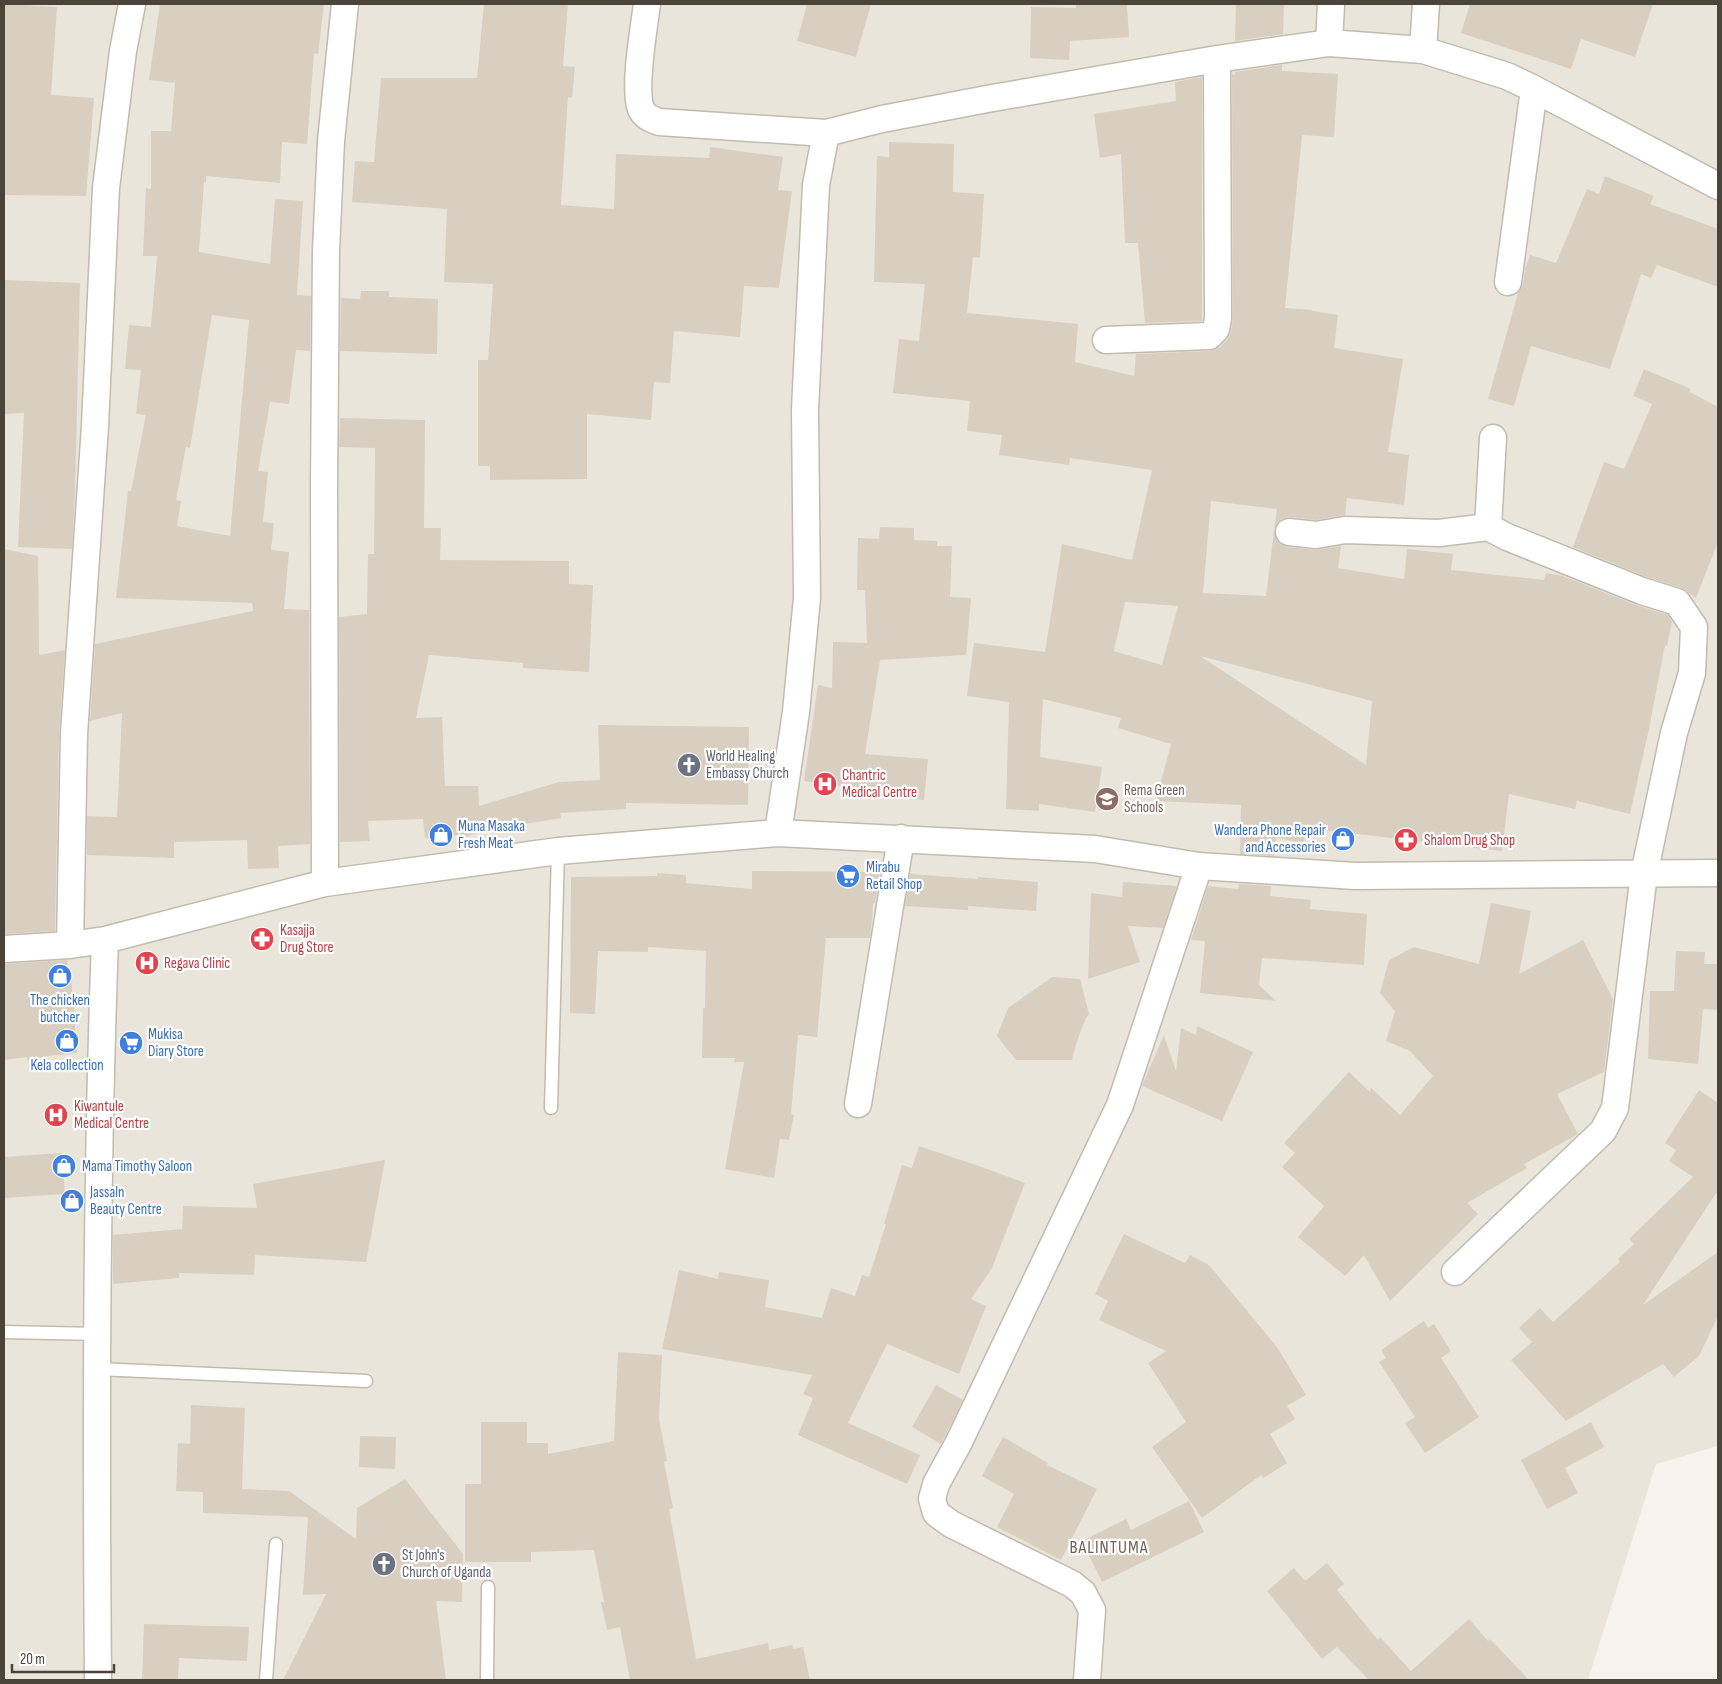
<svg xmlns="http://www.w3.org/2000/svg" width="1722" height="1684" viewBox="0 0 1722 1684" font-family="'Sofia Sans Condensed',sans-serif">
<rect width="100%" height="100%" fill="#f6f3ec"/>
<path fill="#eae5da" d="M 4,4 L 1718,4 L 1718,1446 L 1656,1464 L 1588,1680 L 4,1680 Z"/>
<path fill="#d8cfc1" fill-rule="evenodd" d="M 4,4 L 57,7 L 51,95 L 94,98 L 86,196 L 4,195 Z
M 160,4 L 324,4 L 318,54 L 314,53 L 307,144 L 282,142 L 280,183 L 206,176 L 206,182 L 204,182 L 199,252 L 270,264 L 275,199 L 303,201 L 297,295 L 311,296 L 310,351 L 296,350 L 289,404 L 270,402 L 258,471 L 268,472 L 263,522 L 274,523 L 271,550 L 289,552 L 284,609 L 309,610 L 310,844 L 278,846 L 279,868 L 248,869 L 247,840 L 174,842 L 174,858 L 87,855 L 87,816 L 117,817 L 122,713 L 90,721 L 95,644 L 253,611 L 252,603 L 116,598 L 128,491 L 131,491 L 146,415 L 136,414 L 141,370 L 125,369 L 129,325 L 151,327 L 157,256 L 143,256 L 146,188 L 151,189 L 151,131 L 171,131 L 175,83 L 149,80 ZM 212,315 L 249,320 L 230,536 L 177,526 L 181,501 L 176,500 L 186,447 L 190,448 Z
M 484,4 L 568,4 L 563,66 L 575,67 L 572,98 L 568,97 L 561,205 L 614,209 L 616,154 L 709,158 L 710,147 L 783,157 L 778,190 L 792,191 L 779,288 L 744,286 L 740,337 L 674,331 L 670,383 L 654,382 L 651,420 L 587,414 L 587,479 L 490,480 L 490,466 L 478,466 L 478,360 L 488,360 L 493,284 L 444,282 L 447,209 L 352,202 L 355,161 L 374,162 L 381,78 L 477,78 Z
M 807,4 L 871,4 L 856,57 L 797,41 Z
M 1076,4 L 1127,4 L 1129,37 L 1070,41 L 1069,60 L 1030,58 L 1031,7 L 1076,8 Z
M 1236,4 L 1284,4 L 1283,34 L 1235,41 Z
M 1470,4 L 1653,4 L 1635,57 L 1581,39 L 1571,69 L 1461,33 Z
M 1282,65 L 1282,71 L 1338,74 L 1334,137 L 1302,135 L 1285,308 L 1312,310 L 1312,311 L 1338,315 L 1334,348 L 1403,359 L 1388,452 L 1409,455 L 1404,505 L 1347,498 L 1345,515 L 1316,520 L 1291,517 L 1283,518 L 1277,523 L 1274,530 L 1277,509 L 1211,501 L 1203,593 L 1266,596 L 1274,531 L 1276,538 L 1280,544 L 1287,547 L 1315,550 L 1341,546 L 1338,568 L 1404,579 L 1407,549 L 1453,554 L 1451,570 L 1544,580 L 1546,573 L 1563,576 L 1636,605 L 1668,615 L 1672,622 L 1667,646 L 1665,645 L 1649,729 L 1630,814 L 1577,801 L 1575,809 L 1509,794 L 1502,851 L 1306,828 L 1304,844 L 1276,837 L 1274,856 L 1240,854 L 1241,805 L 1156,801 L 1171,744 L 1118,728 L 1121,718 L 1043,699 L 1040,757 L 1102,767 L 1095,812 L 1039,804 L 1039,811 L 1006,809 L 1009,702 L 967,696 L 974,643 L 1045,652 L 1062,544 L 1132,560 L 1152,470 L 1070,458 L 1069,465 L 999,455 L 1002,435 L 967,431 L 970,401 L 893,393 L 899,339 L 919,341 L 925,284 L 874,282 L 877,156 L 889,157 L 889,142 L 954,144 L 953,192 L 984,194 L 980,258 L 973,257 L 967,313 L 1078,324 L 1075,362 L 1134,376 L 1136,354 L 1210,351 L 1220,347 L 1227,340 L 1231,332 L 1233,319 L 1232,74 L 1235,75 L 1235,72 ZM 1125,602 L 1178,606 L 1162,665 L 1114,651 ZM 1200,656 L 1372,701 L 1366,765 Z
M 1202,77 L 1202,321 L 1145,323 L 1138,243 L 1125,243 L 1121,154 L 1100,158 L 1094,114 L 1176,101 L 1175,82 Z
M 1605,176 L 1654,196 L 1650,204 L 1718,229 L 1718,287 L 1657,265 L 1651,278 L 1641,274 L 1610,369 L 1531,346 L 1514,406 L 1488,399 L 1518,293 L 1523,284 L 1525,269 L 1530,255 L 1556,263 L 1587,189 L 1599,194 Z
M 4,280 L 80,283 L 75,492 L 72,549 L 18,547 L 24,413 L 4,414 Z
M 361,291 L 389,291 L 389,297 L 438,299 L 437,354 L 340,351 L 341,298 L 360,299 Z
M 1644,369 L 1691,389 L 1690,392 L 1718,407 L 1718,542 L 1696,598 L 1682,588 L 1647,577 L 1573,547 L 1604,462 L 1624,469 L 1652,404 L 1633,396 Z
M 340,418 L 425,420 L 424,528 L 441,528 L 440,560 L 569,561 L 569,584 L 593,585 L 589,672 L 523,668 L 523,663 L 429,655 L 416,718 L 442,717 L 445,786 L 478,786 L 479,806 L 559,782 L 600,780 L 598,725 L 749,727 L 748,805 L 626,803 L 626,809 L 560,813 L 561,818 L 488,830 L 462,838 L 461,835 L 425,838 L 423,819 L 368,821 L 370,841 L 340,842 L 339,617 L 367,614 L 368,554 L 374,554 L 375,448 L 339,447 Z
M 880,527 L 914,528 L 914,540 L 937,541 L 937,546 L 952,546 L 950,597 L 971,598 L 966,655 L 880,660 L 865,754 L 928,759 L 924,800 L 868,795 L 868,790 L 804,781 L 818,685 L 832,688 L 833,642 L 867,643 L 865,590 L 857,590 L 858,538 L 879,539 Z
M 4,549 L 38,556 L 39,655 L 65,650 L 59,734 L 55,931 L 4,934 Z
M 752,871 L 880,872 L 875,903 L 873,903 L 872,920 L 870,938 L 826,938 L 817,1037 L 798,1035 L 791,1114 L 794,1115 L 789,1140 L 780,1139 L 774,1178 L 725,1169 L 744,1062 L 734,1062 L 735,1058 L 702,1058 L 703,1008 L 705,1008 L 706,951 L 648,947 L 648,952 L 598,951 L 595,1014 L 570,1013 L 571,877 L 657,876 L 657,873 L 686,875 L 686,883 L 752,889 Z
M 910,874 L 978,879 L 978,877 L 1038,882 L 1036,911 L 968,906 L 968,910 L 905,906 Z
M 1123,882 L 1177,886 L 1163,928 L 1128,926 L 1140,962 L 1088,979 L 1091,893 L 1122,897 Z
M 1239,884 L 1271,886 L 1270,896 L 1311,900 L 1310,909 L 1367,914 L 1364,965 L 1262,958 L 1259,985 L 1276,1001 L 1200,993 L 1205,941 L 1191,940 L 1208,886 L 1238,889 Z
M 1491,903 L 1531,911 L 1519,974 L 1583,940 L 1613,999 L 1604,1072 L 1557,1094 L 1578,1134 L 1524,1164 L 1527,1168 L 1467,1203 L 1478,1214 L 1390,1301 L 1364,1255 L 1345,1276 L 1298,1237 L 1324,1206 L 1282,1167 L 1295,1153 L 1284,1143 L 1349,1072 L 1370,1092 L 1371,1088 L 1400,1115 L 1433,1076 L 1410,1051 L 1386,1041 L 1395,1011 L 1380,993 L 1389,960 L 1414,947 L 1479,964 Z
M 1676,951 L 1705,952 L 1704,964 L 1718,964 L 1718,1010 L 1703,1009 L 1698,1064 L 1648,1059 L 1650,991 L 1674,991 Z
M 67,960 L 68,975 L 71,975 L 77,1053 L 48,1056 L 27,1060 L 27,1057 L 4,1060 L 4,964 Z
M 1052,977 L 1080,979 L 1089,1014 L 1085,1020 L 1077,1041 L 1072,1060 L 1016,1060 L 997,1036 L 1008,1008 Z
M 1197,1026 L 1253,1052 L 1222,1121 L 1142,1086 L 1164,1035 L 1176,1071 L 1181,1028 L 1196,1035 Z
M 1699,1090 L 1718,1103 L 1718,1195 L 1716,1193 L 1643,1305 L 1718,1252 L 1718,1316 L 1699,1356 L 1674,1377 L 1663,1364 L 1566,1421 L 1511,1360 L 1532,1342 L 1519,1328 L 1540,1308 L 1553,1322 L 1620,1262 L 1618,1259 L 1634,1244 L 1629,1239 L 1693,1177 L 1669,1161 L 1676,1150 L 1665,1143 Z
M 919,1146 L 982,1167 L 1025,1183 L 992,1268 L 971,1299 L 986,1306 L 959,1374 L 887,1344 L 848,1423 L 920,1455 L 907,1484 L 798,1435 L 813,1398 L 803,1394 L 812,1375 L 662,1349 L 679,1270 L 718,1279 L 719,1272 L 769,1280 L 765,1307 L 822,1318 L 831,1288 L 855,1296 L 862,1275 L 869,1277 L 886,1224 L 884,1224 L 902,1165 L 912,1168 Z
M 62,1153 L 65,1194 L 4,1198 L 4,1157 Z
M 385,1160 L 366,1262 L 255,1255 L 254,1275 L 179,1273 L 179,1278 L 113,1284 L 113,1235 L 182,1229 L 183,1206 L 257,1208 L 253,1184 Z
M 1124,1234 L 1185,1263 L 1190,1255 L 1209,1265 L 1277,1347 L 1306,1395 L 1287,1406 L 1295,1419 L 1270,1434 L 1287,1463 L 1263,1478 L 1261,1475 L 1202,1518 L 1152,1447 L 1186,1422 L 1148,1363 L 1166,1351 L 1099,1320 L 1108,1301 L 1095,1294 Z
M 1424,1321 L 1428,1328 L 1434,1324 L 1451,1351 L 1441,1358 L 1479,1417 L 1425,1453 L 1405,1423 L 1415,1417 L 1379,1362 L 1386,1358 L 1381,1350 Z
M 618,1352 L 662,1355 L 659,1419 L 667,1461 L 664,1462 L 673,1508 L 669,1509 L 696,1659 L 768,1643 L 769,1650 L 792,1645 L 793,1649 L 803,1647 L 810,1680 L 630,1680 L 620,1627 L 607,1630 L 601,1602 L 604,1602 L 594,1550 L 531,1552 L 531,1562 L 465,1562 L 465,1484 L 481,1484 L 481,1422 L 527,1422 L 527,1443 L 548,1443 L 548,1454 L 614,1441 Z
M 936,1385 L 963,1400 L 941,1444 L 912,1427 Z
M 191,1405 L 245,1408 L 242,1489 L 289,1491 L 356,1539 L 357,1508 L 405,1479 L 463,1554 L 462,1602 L 436,1601 L 446,1680 L 283,1680 L 326,1594 L 303,1595 L 308,1517 L 203,1513 L 203,1492 L 176,1491 L 178,1443 L 190,1444 Z
M 1591,1422 L 1604,1447 L 1565,1468 L 1578,1493 L 1547,1509 L 1521,1460 Z
M 360,1436 L 396,1437 L 395,1469 L 359,1467 Z
M 1003,1437 L 1048,1463 L 1047,1465 L 1097,1489 L 1061,1560 L 997,1527 L 1014,1494 L 982,1476 Z
M 1189,1501 L 1204,1532 L 1102,1582 L 1082,1541 L 1126,1519 L 1131,1530 Z
M 1327,1563 L 1344,1584 L 1337,1590 L 1378,1640 L 1380,1637 L 1411,1671 L 1469,1619 L 1488,1641 L 1490,1639 L 1529,1680 L 1369,1680 L 1337,1647 L 1322,1659 L 1267,1591 L 1294,1568 L 1305,1581 Z
M 144,1624 L 249,1627 L 247,1661 L 179,1658 L 178,1680 L 142,1680 Z"/>
<g fill="none" stroke-linecap="round" stroke-linejoin="round">
<g stroke="#c2bbae" stroke-width="15">
<path id="service" d="M 551,1108 L 558,851
M 4,1332 L 98,1334
M 97,1369 L 366,1381
M 266,1680 L 276,1544
M 487,1680 L 488,1587"/>
</g>
<g stroke="#c2bbae" stroke-width="29">
<path id="minor" d="M 647,4 C 644,28 633,88 641,109 C 645,117 651,119 659,122 L 826,133
M 1329,43 L 1331,4
M 1423,50 L 1426,4
M 1508,282 L 1534,89
M 1106,340 L 1209,336 L 1216,329 L 1218,319 L 1217,59
M 1289,532 L 1316,535 L 1345,530 L 1439,533 L 1488,527
M 778,833 L 796,712 L 807,598 L 805,410 L 816,185 L 826,133 L 882,119 L 987,99 L 1217,59 L 1329,43 L 1423,50 L 1507,76 L 1534,89 L 1718,186
M 325,883 L 324,487 L 326,251 L 331,141 L 345,4
M 70,945 L 74,734 L 95,426 L 106,188 L 123,51 L 132,4
M 4,949 L 70,945 L 105,940 L 325,883 L 558,851 L 778,833 L 1095,849 L 1199,866 L 1355,876 L 1718,873
M 858,1104 L 901,838
M 1455,1272 L 1603,1131 L 1615,1108 L 1644,874 L 1674,733 L 1692,673 L 1694,627 L 1677,602 L 1642,591 L 1507,537 L 1488,527 L 1493,438
M 98,1680 C 96,1433 96,1186 105,940
M 1087,1680 L 1092,1610 L 1083,1593 L 1072,1584 L 951,1524 L 936,1513 L 932,1499 L 936,1484 L 959,1442 L 1120,1105 L 1199,866"/>
</g>
<use href="#service" stroke="#fff" stroke-width="12"/>
<use href="#minor" stroke="#fff" stroke-width="26"/>
</g>
<defs>
<g id="church-disc" transform="scale(1.25)"><circle r="9.5" fill="#6b7280" stroke="#fff"/><path d="M-1.2-6h2.4v3.5h3.3v2.4h-3.3V6h-2.4V-.1h-3.3v-2.4h3.3Z" fill="#fff"/></g>
<g id="hospital-disc" transform="scale(1.25)"><circle r="9.5" fill="#e0444e" stroke="#fff"/><path d="M-5-5h3v3.5h4V-5h3V5h-3V1.5h-4V5h-3Z" fill="#fff"/></g>
<g id="school-disc" transform="scale(1.25)"><circle r="9.5" fill="#8d6e63" stroke="#fff"/><path d="M0-5L7-2L0 1L-7-2ZM-4 1L0 2.5L4 1V4Q0 6-4 4Z" fill="#fff"/></g>
<g id="shop-disc" transform="scale(1.25)"><circle r="9.5" fill="#3f7fe0" stroke="#fff"/><path d="M-5-2.5h2.3a2.7 3.5 0 0 1 5.4 0H5L5.5 6h-11ZM-1.5-2.5h3a1.5 2.3 0 0 0-3 0Z" fill="#fff"/></g>
<g id="pharmacy-disc" transform="scale(1.25)"><circle r="9.5" fill="#e0444e" stroke="#fff"/><path d="M-2-6h4v4h4v4h-4v4h-4v-4h-4v-4h4Z" fill="#fff"/></g>
<g id="supermarket-disc" transform="scale(1.25)"><circle r="9.5" fill="#3f7fe0" stroke="#fff"/><path d="M-6-5.5h2.5l.6 2H6L4.5 2H-2.5L-4.4-4H-6ZM-1.5 3.2a1.3 1.3 0 1 0 .1 0ZM3 3.2a1.3 1.3 0 1 0 .1 0Z" fill="#fff"/></g>
</defs>
<g fill-rule="evenodd">
<use href="#church-disc" x="689" y="765"/>
<use href="#hospital-disc" x="825" y="784"/>
<use href="#school-disc" x="1107" y="799"/>
<use href="#shop-disc" x="441" y="835"/>
<use href="#shop-disc" x="1343" y="839"/>
<use href="#pharmacy-disc" x="1406" y="840"/>
<use href="#supermarket-disc" x="848" y="876"/>
<use href="#pharmacy-disc" x="262" y="939"/>
<use href="#hospital-disc" x="147" y="963"/>
<use href="#shop-disc" x="60" y="976"/>
<use href="#shop-disc" x="67" y="1041"/>
<use href="#supermarket-disc" x="131" y="1043"/>
<use href="#hospital-disc" x="56" y="1115"/>
<use href="#shop-disc" x="64" y="1166"/>
<use href="#shop-disc" x="72" y="1201"/>
<use href="#church-disc" x="384" y="1564"/>
</g>
<g text-anchor="middle" dominant-baseline="central" stroke-width="4.5" stroke-linejoin="round" paint-order="stroke">
<g font-size="15" fill="#5b616d" stroke="#fff" text-anchor="start">
<text x="706" y="756">World Healing<tspan x="706" dy="17">Embassy Church</tspan></text>
<text x="402" y="1555">St John's<tspan x="402" dy="17">Church of Uganda</tspan></text>
</g>
<g font-size="15" fill="#be3a42" stroke="#fff" text-anchor="start">
<text x="842" y="775">Chantric<tspan x="842" dy="17">Medical Centre</tspan></text>
<text x="1424" y="840">Shalom Drug Shop</text>
<text x="280" y="930">Kasajja<tspan x="280" dy="17">Drug Store</tspan></text>
<text x="164" y="963">Regava Clinic</text>
<text x="74" y="1106">Kiwantule<tspan x="74" dy="17">Medical Centre</tspan></text>
</g>
<g font-size="15" fill="#785e54" stroke="#fff" text-anchor="start">
<text x="1124" y="790">Rema Green<tspan x="1124" dy="17">Schools</tspan></text>
</g>
<g font-size="15" fill="#366cbe" stroke="#fff" text-anchor="start">
<text x="458" y="826">Muna Masaka<tspan x="458" dy="17">Fresh Meat</tspan></text>
<text x="1326" y="830" text-anchor="end">Wandera Phone Repair<tspan x="1326" dy="17">and Accessories</tspan></text>
<text x="866" y="867">Mirabu<tspan x="866" dy="17">Retail Shop</tspan></text>
<text x="60" y="1000" text-anchor="middle">The chicken<tspan x="60" dy="17">butcher</tspan></text>
<text x="148" y="1034">Mukisa<tspan x="148" dy="17">Diary Store</tspan></text>
<text x="67" y="1065" text-anchor="middle">Kela collection</text>
<text x="82" y="1166">Mama Timothy Saloon</text>
<text x="90" y="1192">Jassaln<tspan x="90" dy="17">Beauty Centre</tspan></text>
</g>
<g font-size="18" letter-spacing="1" fill="#6e6250" stroke="#fff">
<text x="1109" y="1547">BALINTUMA</text>
</g>
</g>
<rect width="1722" height="1684" fill="none" stroke="#4b4439" stroke-width="10"/>
<path d="M12 1664v8h102v-8" fill="none" stroke="#4b4439" stroke-width="2.5"/>
<text x="20" y="1664" font-size="15" fill="#4b4439" stroke="#ffffff" stroke-width="4" paint-order="stroke">20 m</text>
</svg>
